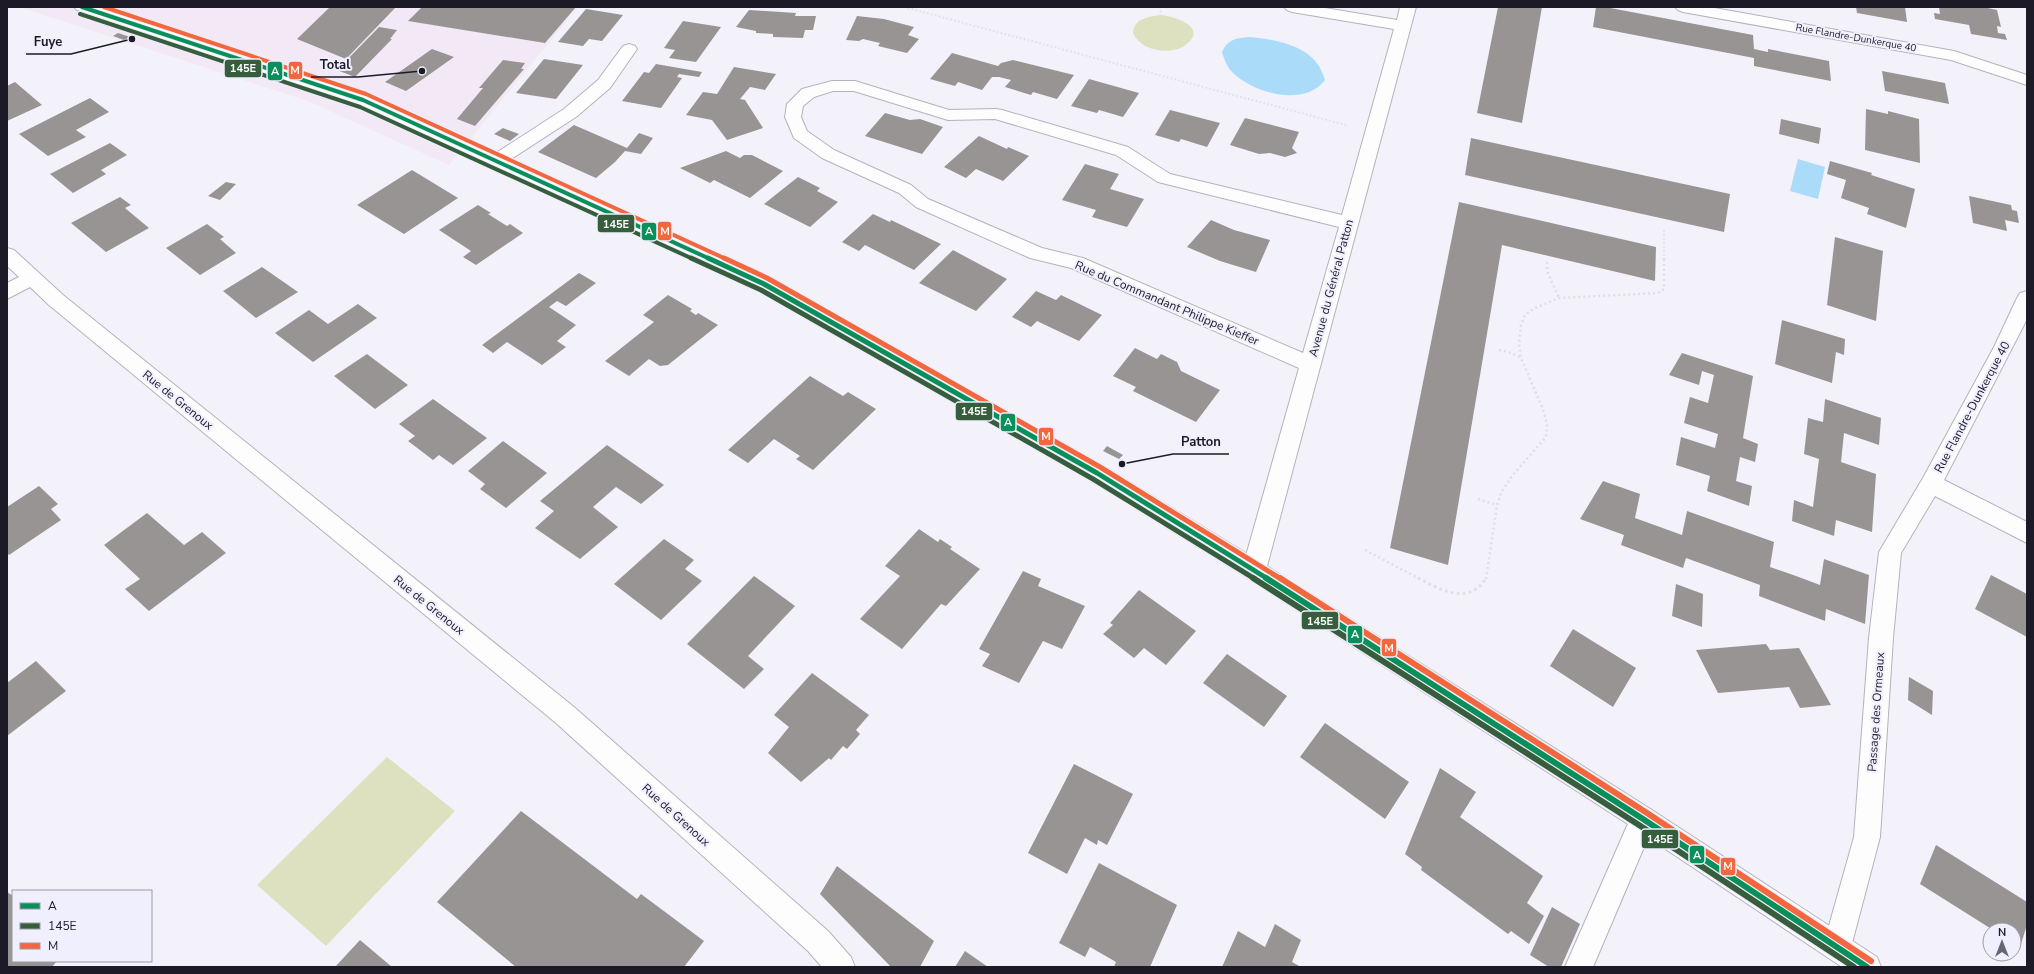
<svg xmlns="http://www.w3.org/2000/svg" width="2034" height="974" viewBox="0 0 2034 974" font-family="'Nunito Sans',sans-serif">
<rect width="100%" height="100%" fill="#f3f2fa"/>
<path fill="#f3e8f5" d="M 19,7 L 578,7 L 449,165 L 308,101 Z"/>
<path fill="#dee1c0" d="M 1161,15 C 1171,16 1206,25 1189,42 C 1175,57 1141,52 1133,33 C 1134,18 1148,17 1161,15 Z
M 387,757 L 455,811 L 326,946 L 257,885 Z"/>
<path fill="#aadcf9" d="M 1249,37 C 1280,40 1316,46 1325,80 C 1305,107 1255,94 1233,73 C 1227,67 1224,59 1222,52 C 1228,39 1237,38 1249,37 Z
M 1798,159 L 1825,167 L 1818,199 L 1790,191 Z"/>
<path fill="#999494" d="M 330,7 L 396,7 L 346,59 L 297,39 Z
M 422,7 L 576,7 L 545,43 L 408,21 Z
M 1498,7 L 1542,7 L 1522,123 L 1477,113 Z
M 1596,7 L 1605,7 L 1753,35 L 1754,49 L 1768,52 L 1768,49 L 1829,61 L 1831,81 L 1754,66 L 1754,58 L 1593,27 Z
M 1856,7 L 1905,7 L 1907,22 L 1857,13 Z
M 1939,7 L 1983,7 L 1997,10 L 2001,27 L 1997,26 L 1998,33 L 2005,34 L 2007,40 L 1971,34 L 1969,25 L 1935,19 L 1934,13 L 1940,14 Z
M 586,9 L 623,15 L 602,41 L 589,39 L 583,46 L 558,42 Z
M 749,10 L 796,13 L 795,16 L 816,16 L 813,30 L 805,30 L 803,38 L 773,37 L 773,34 L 756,33 L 756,31 L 736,27 Z
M 857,16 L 884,19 L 914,27 L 908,35 L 919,39 L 907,53 L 878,46 L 880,43 L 863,39 L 859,41 L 846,40 Z
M 683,21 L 721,27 L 696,62 L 669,58 L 675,50 L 664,48 Z
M 379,27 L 397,30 L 390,39 L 392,39 L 355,77 L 337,70 Z
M 118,33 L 130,37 L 124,40 L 113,36 Z
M 432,49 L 454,57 L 406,91 L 385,82 Z
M 952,53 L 998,66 L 1001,63 L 1013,60 L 1074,75 L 1057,99 L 1033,92 L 1031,95 L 1005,87 L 1011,80 L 999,77 L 992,77 L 982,90 L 958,82 L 955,86 L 930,79 Z
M 544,59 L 583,65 L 556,99 L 516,93 Z
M 503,60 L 525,63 L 521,69 L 524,69 L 475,126 L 457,119 L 483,88 L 479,88 Z
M 656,64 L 702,72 L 699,77 L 679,74 L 677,77 L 682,78 L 661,108 L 622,101 L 644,72 L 649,73 Z
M 734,67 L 776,74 L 765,90 L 750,87 L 740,99 L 745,100 L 763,128 L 727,140 L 712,120 L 686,115 L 703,92 L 717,94 Z
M 1882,71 L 1945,83 L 1949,104 L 1885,91 Z
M 1089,79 L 1139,93 L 1123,117 L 1099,110 L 1097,113 L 1071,106 Z
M 15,82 L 42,105 L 7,121 L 7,86 Z
M 90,98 L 109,112 L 76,130 L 86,137 L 48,156 L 19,134 Z
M 1866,109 L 1888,114 L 1888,111 L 1919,119 L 1920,163 L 1865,150 Z
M 1170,110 L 1220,123 L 1207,147 L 1181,139 L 1179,142 L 1155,135 Z
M 885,113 L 910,120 L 920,119 L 943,127 L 922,154 L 865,136 Z
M 1245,118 L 1299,132 L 1292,148 L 1297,153 L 1285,157 L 1270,153 L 1259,154 L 1230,145 Z
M 1781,119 L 1821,128 L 1819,144 L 1779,134 Z
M 574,125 L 627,148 L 639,133 L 653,138 L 641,154 L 625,151 L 615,162 L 596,178 L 538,152 Z
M 503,128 L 519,134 L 510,141 L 494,134 Z
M 979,136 L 1007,149 L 1008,147 L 1029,156 L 1003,181 L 976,169 L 966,178 L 944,167 Z
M 1471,138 L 1730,194 L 1724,232 L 1465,175 Z
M 110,143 L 127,155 L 101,170 L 106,174 L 73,193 L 50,174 Z
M 726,151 L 740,158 L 744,155 L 752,155 L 783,171 L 750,198 L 714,180 L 710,183 L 680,168 Z
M 1830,161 L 1872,173 L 1871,175 L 1915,189 L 1906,228 L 1867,214 L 1869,208 L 1841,198 L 1846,180 L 1827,174 Z
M 1085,164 L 1119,174 L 1110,189 L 1144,199 L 1127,227 L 1092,217 L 1096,210 L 1062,200 Z
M 412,170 L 458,198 L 404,234 L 357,205 Z
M 798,177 L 820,188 L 817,191 L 838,202 L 810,227 L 764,204 Z
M 226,182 L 236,184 L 220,200 L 208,196 Z
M 1969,196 L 2011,205 L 2012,210 L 2017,211 L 2019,223 L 2005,220 L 2007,231 L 1973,223 Z
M 120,197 L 131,205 L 125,208 L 149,228 L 106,252 L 71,223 Z
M 1459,202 L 1656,247 L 1655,281 L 1502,245 L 1448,565 L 1390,548 Z
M 478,205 L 491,213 L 488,214 L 507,226 L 510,224 L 523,233 L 476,265 L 463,257 L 471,251 L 439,230 Z
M 873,214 L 890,222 L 891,220 L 941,244 L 914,270 L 865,245 L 859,251 L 842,242 Z
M 1211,220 L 1234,230 L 1270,240 L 1256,272 L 1220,261 L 1187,247 Z
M 207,224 L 224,237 L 220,239 L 236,253 L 200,275 L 166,248 Z
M 1835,237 L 1883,251 L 1876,321 L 1827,305 Z
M 953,250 L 1007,279 L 976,311 L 919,283 Z
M 262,267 L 298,292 L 256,318 L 223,291 Z
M 579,273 L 596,283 L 566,306 L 557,301 L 549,307 L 576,325 L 557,341 L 566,347 L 542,365 L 507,342 L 493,353 L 482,345 Z
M 1036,291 L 1056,300 L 1061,295 L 1102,315 L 1079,341 L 1037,321 L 1031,327 L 1012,317 Z
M 668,295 L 692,309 L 690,311 L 696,315 L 698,313 L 718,325 L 668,365 L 660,366 L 649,359 L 629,376 L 605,361 L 654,322 L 643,315 Z
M 358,304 L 377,318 L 313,362 L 275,333 L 309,310 L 328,324 Z
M 1782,320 L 1845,339 L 1844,355 L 1836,352 L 1832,383 L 1775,364 Z
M 1135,348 L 1157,359 L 1161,354 L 1177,362 L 1181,371 L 1220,390 L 1196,422 L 1133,391 L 1136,387 L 1113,376 Z
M 1682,353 L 1753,376 L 1743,438 L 1758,444 L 1755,462 L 1740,457 L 1736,481 L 1752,486 L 1749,506 L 1707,491 L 1710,476 L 1676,465 L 1681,437 L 1715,448 L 1718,434 L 1684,423 L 1690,397 L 1708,403 L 1714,375 L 1702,371 L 1699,385 L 1669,375 Z
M 367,354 L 408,385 L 375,409 L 334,376 Z
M 810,376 L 843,396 L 848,392 L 876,409 L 813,470 L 796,459 L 800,456 L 774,439 L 748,463 L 728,450 Z
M 433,399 L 487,438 L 453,465 L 439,455 L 433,460 L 408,441 L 415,436 L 399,424 Z
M 1825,399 L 1881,418 L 1879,445 L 1844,433 L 1841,462 L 1876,474 L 1872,532 L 1836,520 L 1834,536 L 1792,521 L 1794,500 L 1813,507 L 1819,459 L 1804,454 L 1808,418 L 1823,422 Z
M 503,441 L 547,473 L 506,508 L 480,489 L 485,484 L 468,471 Z
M 607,445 L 664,485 L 641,504 L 616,487 L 593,507 L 618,527 L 580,559 L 535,528 L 554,511 L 540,501 Z
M 1107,446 L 1123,455 L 1119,459 L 1103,451 Z
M 1603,481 L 1640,494 L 1635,518 L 1682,535 L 1687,511 L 1774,542 L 1770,567 L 1796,576 L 1820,585 L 1824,559 L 1869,575 L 1865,624 L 1826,609 L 1825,621 L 1759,596 L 1760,585 L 1686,558 L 1683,568 L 1621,545 L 1624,535 L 1580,519 Z
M 39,486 L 58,504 L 51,509 L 61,520 L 9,555 L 7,553 L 7,507 Z
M 147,513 L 184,545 L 202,532 L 226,553 L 149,611 L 125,589 L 140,579 L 104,545 Z
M 919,529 L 938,542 L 940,539 L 952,547 L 950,549 L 980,569 L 946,606 L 941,604 L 902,649 L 860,619 L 900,576 L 885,566 Z
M 664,539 L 694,560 L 685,569 L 702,581 L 661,620 L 614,584 Z
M 1023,571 L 1041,579 L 1038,586 L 1085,606 L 1062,649 L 1043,641 L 1019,683 L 982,666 L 990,654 L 979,649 Z
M 1991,575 L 2027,594 L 2027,637 L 1975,609 Z
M 754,576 L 795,606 L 748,656 L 764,669 L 744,689 L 687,644 Z
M 1676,584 L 1703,594 L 1702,627 L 1672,616 Z
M 1139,590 L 1196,631 L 1166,665 L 1144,648 L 1134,658 L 1103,634 L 1113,625 L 1110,623 Z
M 1573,629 L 1636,668 L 1613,707 L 1550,666 Z
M 1766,644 L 1770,650 L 1799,648 L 1831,705 L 1800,708 L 1789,687 L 1718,693 L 1696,650 Z
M 1227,654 L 1287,696 L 1264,727 L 1203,683 Z
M 36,661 L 66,691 L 7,736 L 7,683 Z
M 812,673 L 869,715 L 856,730 L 860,734 L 847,749 L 843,746 L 831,760 L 829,758 L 801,782 L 768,753 L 789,727 L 774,715 Z
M 1909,677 L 1933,691 L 1932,715 L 1908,700 Z
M 1325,723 L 1409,782 L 1385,819 L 1300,757 Z
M 1074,764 L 1133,794 L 1107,845 L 1098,840 L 1097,845 L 1085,838 L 1067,874 L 1028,853 Z
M 1440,768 L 1476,792 L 1460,817 L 1543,876 L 1527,903 L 1544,916 L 1529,944 L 1511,931 L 1508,934 L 1421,870 L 1422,867 L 1405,854 Z
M 521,811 L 637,899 L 641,894 L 704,941 L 684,967 L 516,967 L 437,902 Z
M 1936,845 L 2027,902 L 2027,925 L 2020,947 L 2014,943 L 2014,930 L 1993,930 L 1920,884 Z
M 1099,863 L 1177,905 L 1150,967 L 1114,967 L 1116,962 L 1090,947 L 1085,957 L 1059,943 Z
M 837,866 L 934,941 L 920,967 L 891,967 L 820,894 Z
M 7,892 L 13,896 L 13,961 L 57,961 L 52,967 L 7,967 Z
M 1552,907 L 1580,924 L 1561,967 L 1549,967 L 1530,955 Z
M 1275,924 L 1301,940 L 1292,962 L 1301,967 L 1222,967 L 1238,931 L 1265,947 Z
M 360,940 L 392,967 L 335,967 Z
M 965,951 L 988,967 L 955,967 Z"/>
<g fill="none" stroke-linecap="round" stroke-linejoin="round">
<g stroke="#b4b3bc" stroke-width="2">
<path id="street" d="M 1284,7 L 1319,7 L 1397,20 L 1400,7 L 1416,7 L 1266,570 L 1262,577 L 1254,580 L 1246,577 L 1242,570 L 1299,368 L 1071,268 L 1030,258 L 916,207 L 899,193 L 822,158 L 794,138 L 785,117 L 787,104 L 802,89 L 832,81 L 855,81 L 949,110 L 996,109 L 1002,110 L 1128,147 L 1170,174 L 1342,215 L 1394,29 L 1292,12 L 1287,10 ZM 833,91 L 854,91 L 948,120 L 995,119 L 1116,155 L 1158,182 L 1339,227 L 1303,353 L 1083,258 L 1042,248 L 928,199 L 911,185 L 834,150 L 807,131 L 801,117 L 803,106 L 814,97 Z
M 1675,7 L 1709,7 L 1954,51 L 2027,75 L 2027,85 L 1951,60 L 1683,12 L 1678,10 Z
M 629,44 L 635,46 L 637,49 L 610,88 L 576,117 L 502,165 L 496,167 L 490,165 L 487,161 L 490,157 L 564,109 L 598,80 L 623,46 Z
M 7,248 L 14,250 L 63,295 L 574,707 L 828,931 L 851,957 L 855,967 L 822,967 L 808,951 L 556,723 L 49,305 L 30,287 L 7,299 L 7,283 L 19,277 L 7,266 Z
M 2027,291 L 2027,319 L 1944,480 L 2027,522 L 2027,543 L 1935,496 L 1901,553 L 1893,638 L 1880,837 L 1851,947 L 1847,957 L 1837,961 L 1827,957 L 1823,947 L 1854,837 L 1869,638 L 1879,552 L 1923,478 L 1994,347 L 2017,298 L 2020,293 Z
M 1643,806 L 1652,810 L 1656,819 L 1593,967 L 1565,967 L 1634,810 Z"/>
</g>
<g stroke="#b4b3bc" stroke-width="2">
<path id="secondary" d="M 74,7 L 97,7 L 369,96 L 771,279 L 1105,467 L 1262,563 L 1652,810 L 1877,957 L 1881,967 L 1842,967 L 1634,828 L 1246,577 L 1089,479 L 757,289 L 357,104 L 77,10 Z"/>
</g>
<path stroke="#dfdfe1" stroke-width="2" stroke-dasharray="1.5 2.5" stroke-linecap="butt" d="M 904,7 L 1346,125
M 1160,7 L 1161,15
M 1664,230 L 1664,259"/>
<path stroke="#dfdfe1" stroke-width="2.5" stroke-dasharray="2 3" stroke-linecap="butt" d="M 1547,262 L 1547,271 L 1559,298
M 1499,350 L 1512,353 L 1521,358
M 1478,499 L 1497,505
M 1365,550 L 1420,579
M 1486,579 L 1497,505 L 1501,493 L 1512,476 L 1546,437 L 1547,424 L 1542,407 L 1521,358 L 1519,344 L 1521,325 L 1525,315 L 1535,308 L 1559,298 L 1658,293 L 1664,289 L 1664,258"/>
<path stroke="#dfdfe1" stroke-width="3" stroke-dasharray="2.5 3.5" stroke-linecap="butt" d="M 1418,578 C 1441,590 1469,606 1486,578"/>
<use href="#street" fill="#fdfdfe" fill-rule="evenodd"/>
<use href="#secondary" fill="#fdfdfe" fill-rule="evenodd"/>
<g stroke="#f0effd" stroke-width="6">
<path id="bus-1-far2" d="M 82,7 L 363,100 L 710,259"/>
</g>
<g stroke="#f0effd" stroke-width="8">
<path id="bus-1-far1" d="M 708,258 L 764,284 L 1097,473 L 1268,579"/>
</g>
<g stroke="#f0effd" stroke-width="9">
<path id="bus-1" d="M 1266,578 L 1643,819 L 1867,967"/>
</g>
<g stroke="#f0effd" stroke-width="6">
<path id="bus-2-far2" d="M 80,14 L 360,107 L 693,259"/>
</g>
<g stroke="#f0effd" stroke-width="8">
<path id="bus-2-far1" d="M 691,258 L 761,290 L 1093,479 L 1255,579"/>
</g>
<g stroke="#f0effd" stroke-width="9">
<path id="bus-2" d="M 1253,578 L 1639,825 L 1854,967"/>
</g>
<g stroke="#f0effd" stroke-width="6">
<path id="bus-3-far2" d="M 104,7 L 366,94 L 726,259"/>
</g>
<g stroke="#f0effd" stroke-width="8">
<path id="bus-3-far1" d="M 724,258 L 767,278 L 1100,467 L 1281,579"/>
</g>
<g stroke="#f0effd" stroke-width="9">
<path id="bus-3" d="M 1280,578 L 1647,813 L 1871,961"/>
</g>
<use href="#bus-1-far2" stroke="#098f5a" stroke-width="4"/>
<use href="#bus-1-far1" stroke="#098f5a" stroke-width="5"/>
<use href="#bus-1" stroke="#098f5a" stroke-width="6"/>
<use href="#bus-2-far2" stroke="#365e3c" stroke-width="4"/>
<use href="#bus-2-far1" stroke="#365e3c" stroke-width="5"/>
<use href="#bus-2" stroke="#365e3c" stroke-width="6"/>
<use href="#bus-3-far2" stroke="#f2673d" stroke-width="4"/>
<use href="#bus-3-far1" stroke="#f2673d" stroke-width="5"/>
<use href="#bus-3" stroke="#f2673d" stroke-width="6"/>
</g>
<g text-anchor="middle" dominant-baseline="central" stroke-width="4" stroke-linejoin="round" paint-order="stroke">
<g font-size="10" fill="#1c1a27" stroke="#f0effd">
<text transform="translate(1856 38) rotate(10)">Rue Flandre-Dunkerque 40</text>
</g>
<g font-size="12" fill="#1c1a27" stroke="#f0effd">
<text transform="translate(1331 288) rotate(-75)">Avenue du Général Patton</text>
<text transform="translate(1167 303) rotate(23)">Rue du Commandant Philippe Kieffer</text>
<text transform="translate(178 400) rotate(39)">Rue de Grenoux</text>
<text transform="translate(1972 407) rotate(-62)">Rue Flandre-Dunkerque 40</text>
<text transform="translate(429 605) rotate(39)">Rue de Grenoux</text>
<text transform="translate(1876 712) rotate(-86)">Passage des Ormeaux</text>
<text transform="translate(676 815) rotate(42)">Rue de Grenoux</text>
</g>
</g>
<path fill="none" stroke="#1c1a27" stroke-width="1.5" d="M132 39L71 54H26M422 71L358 77H311M1122 464L1173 454H1229"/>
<g fill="#1c1a27" stroke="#f0effd" stroke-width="1.5">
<circle cx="132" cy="39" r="4"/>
<circle cx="422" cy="71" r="4"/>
<circle cx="1122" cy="464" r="4"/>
</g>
<g font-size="13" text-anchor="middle" font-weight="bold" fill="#1c1a27" stroke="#f0effd" stroke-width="4" stroke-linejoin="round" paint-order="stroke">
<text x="48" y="46">Fuye</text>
<text x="335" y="69">Total</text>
<text x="1201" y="446">Patton</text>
</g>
<g stroke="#f0effd" stroke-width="1.5">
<rect x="224" y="59" width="38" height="19" rx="4" fill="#365e3c"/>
<rect x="288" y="61" width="15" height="19" rx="4" fill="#f2673d"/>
<rect x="267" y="61" width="16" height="20" rx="4" fill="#098f5a"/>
<rect x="597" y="214" width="38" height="19" rx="4" fill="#365e3c"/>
<rect x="657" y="221" width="15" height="20" rx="4" fill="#f2673d"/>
<rect x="641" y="222" width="16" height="19" rx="4" fill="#098f5a"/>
<rect x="955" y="402" width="38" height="19" rx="4" fill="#365e3c"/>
<rect x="1000" y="413" width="16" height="19" rx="4" fill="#098f5a"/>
<rect x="1038" y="427" width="16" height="19" rx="4" fill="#f2673d"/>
<rect x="1301" y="611" width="38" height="19" rx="4" fill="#365e3c"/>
<rect x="1347" y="625" width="16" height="19" rx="4" fill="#098f5a"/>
<rect x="1381" y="638" width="16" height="19" rx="4" fill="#f2673d"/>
<rect x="1641" y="829" width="38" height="20" rx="4" fill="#365e3c"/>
<rect x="1689" y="845" width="16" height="19" rx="4" fill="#098f5a"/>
<rect x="1720" y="857" width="16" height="19" rx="4" fill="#f2673d"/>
</g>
<g font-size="11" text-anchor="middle" font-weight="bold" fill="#fff">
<text x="243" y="72">145E</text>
<text x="295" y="74">M</text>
<text x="275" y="75">A</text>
<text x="616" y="228">145E</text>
<text x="665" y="235">M</text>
<text x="649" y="235">A</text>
<text x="974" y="415">145E</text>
<text x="1008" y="426">A</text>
<text x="1046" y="440">M</text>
<text x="1320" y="625">145E</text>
<text x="1355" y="638">A</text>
<text x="1389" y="652">M</text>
<text x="1660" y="843">145E</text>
<text x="1697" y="859">A</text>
<text x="1728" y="870">M</text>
</g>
<rect width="2034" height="974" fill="none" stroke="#1c1a27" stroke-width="16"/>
<rect x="12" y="890" width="140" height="72" fill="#f0effd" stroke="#9b9aa7"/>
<rect x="20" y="903" width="20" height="6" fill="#098f5a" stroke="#9b9aa7"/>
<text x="48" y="910" font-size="12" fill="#1c1a27">A</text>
<rect x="20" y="923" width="20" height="6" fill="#365e3c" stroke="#9b9aa7"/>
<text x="48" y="930" font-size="12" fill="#1c1a27">145E</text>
<rect x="20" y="943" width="20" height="6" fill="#f2673d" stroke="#9b9aa7"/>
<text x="48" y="950" font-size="12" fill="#1c1a27">M</text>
<g transform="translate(2002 942)"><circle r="19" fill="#f0effd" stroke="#9b9aa7"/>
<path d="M0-3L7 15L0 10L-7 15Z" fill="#676671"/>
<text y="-6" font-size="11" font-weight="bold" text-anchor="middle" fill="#1c1a27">N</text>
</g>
</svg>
